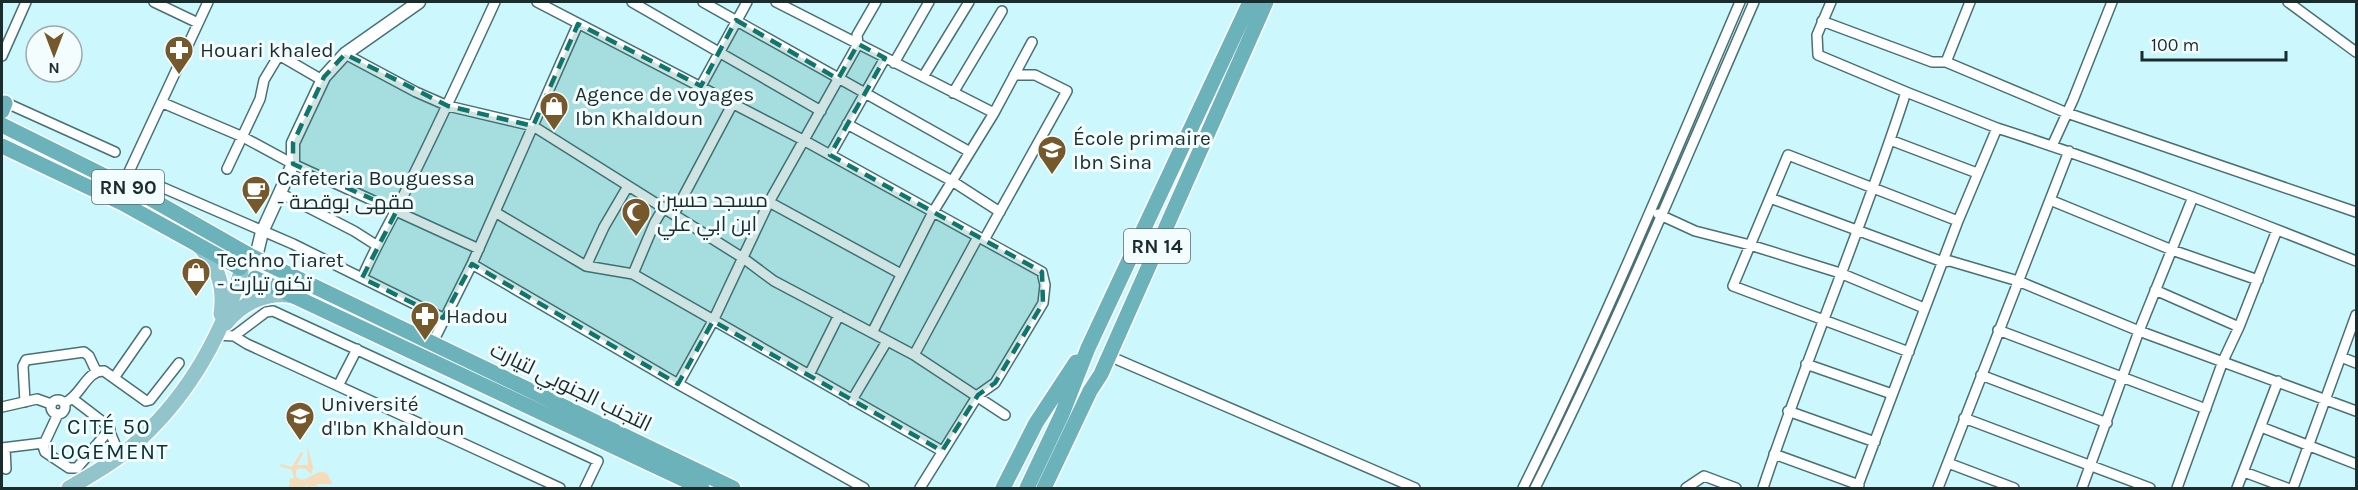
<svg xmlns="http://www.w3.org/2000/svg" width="2358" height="490" viewBox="0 0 2358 490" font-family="Karla,Cairo,sans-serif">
<rect width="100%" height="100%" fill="#ccf7fc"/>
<path fill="#f6dbb8" d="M 307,445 L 313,467 L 311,474 L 306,469 L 300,468 L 296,470 L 296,477 L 302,480 C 315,477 325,461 332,484 L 316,484 L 319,488 L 314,486 L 306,488 L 308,483 L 304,488 L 289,488 L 290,479 L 294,478 L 292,470 L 280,466 L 281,464 L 292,467 L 301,452 L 303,453 L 297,465 L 308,465 Z"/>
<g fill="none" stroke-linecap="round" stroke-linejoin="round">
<g stroke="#497074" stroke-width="12">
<path id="minor" d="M 154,2 L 198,23
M 537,2 L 805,141 L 1042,272 L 1045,285 L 1043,303 L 995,383 L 978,395 L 920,488
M 632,2 L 821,111
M 703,2 L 970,152
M 776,2 L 994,113
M 876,2 L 857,35 L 858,44 L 769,202 L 901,274
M 1831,2 L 1817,35 L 1818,55 L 1906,92
M 2288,2 L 2356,52
M 1822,21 L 1932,62 L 1946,62 L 2067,113 L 2356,212
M 345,54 L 416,92 L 448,106 L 533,126 L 743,258 L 774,281 L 914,355 L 1005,415
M 2,56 L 26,2
M 1946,62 L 1970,2
M 894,63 L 929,2
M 923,77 L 969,2
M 701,86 L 747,2
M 953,93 L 1002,11
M 2,101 L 115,152
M 163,103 L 243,137 L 293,164 L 479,249
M 847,124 L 952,181 L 1000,212
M 1890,140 L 1977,173
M 2052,146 L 2073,100 L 2112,2
M 830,155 L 885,58
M 227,169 L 260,99 L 264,80 L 279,55 L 322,80
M 129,173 L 293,244 L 443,318
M 127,176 L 208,2
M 280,193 L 354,231 L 376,245
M 1770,198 L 1943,262 L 1950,261 L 2018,281 L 2139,331 L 2356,411
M 2050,200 L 2172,250 L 2258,280
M 495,212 L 586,266 L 633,274 L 942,451
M 674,214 L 733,103
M 1658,214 L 1695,231 L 1750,245 L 1840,273 L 1924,308
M 984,240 L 1067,91 L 1035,75 L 1014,75
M 472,264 L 678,384 L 864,488
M 586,266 L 604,227 L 628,186
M 633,274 L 655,222 L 664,207
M 362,278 C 376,245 394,216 409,184 C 439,124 467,63 495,2
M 2155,290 L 2239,327 L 2277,230
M 1998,330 L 2206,409
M 872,333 L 933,212 L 994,113 L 1032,42
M 217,335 L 234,336 L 247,344 L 560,488
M 234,336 L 266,312 L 273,311 L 598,461 L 585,488
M 432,344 L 472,264 L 578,24
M 1909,352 L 1733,286 L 1788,155 L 1958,221
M 914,355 L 978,237
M 1109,356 L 1415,488
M 2341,357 L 2356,363
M 1806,364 L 1892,394
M 809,375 L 839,315
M 1981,375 L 2107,423
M 114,378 L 146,332
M 678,384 L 713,321 L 769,202
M 338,386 L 357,349
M 73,399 L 107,425 L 120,456
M51 407a7 7 0 1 1 14 0a7 7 0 1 1-14 0Z
M 852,400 L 887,341
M 25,402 L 23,366 L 26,360 L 84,352 L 89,356 L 96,371
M 64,403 C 81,397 86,370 104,371 L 146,401 L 150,400 L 179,363
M 2,407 L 37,399 L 51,404
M 1788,411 L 1875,442
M 58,414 L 43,446 L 45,452 L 69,468 L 77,468 L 110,429
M 1964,418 L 2150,488
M 2261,427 L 2356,464
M 2,448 L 43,443
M 5,448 L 6,469
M 1774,454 L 1859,485
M 1948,463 L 2014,488
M 2244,472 L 2287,488
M 1523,488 C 1602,329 1670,165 1740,2
M 1535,488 C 1615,329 1683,165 1754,2
M 1686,488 L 1704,476 L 1736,488
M 1763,488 C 1807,355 1863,226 1906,92 L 1997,128
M 1857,488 L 1958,221 L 1997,128 C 2119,167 2238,214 2356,261
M 1938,488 L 2069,151
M 2082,488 L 2139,331 L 2193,197
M 2177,488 L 2223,361 L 2239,327
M 2237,488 L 2278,381
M 2293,488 L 2356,315"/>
</g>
<g stroke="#497074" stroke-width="15">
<path id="tertiary" d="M 256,257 L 262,232 L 293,164 L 293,143 L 324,77 L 345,54 L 419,2"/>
</g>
<g stroke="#fff" stroke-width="18">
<path id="primary" d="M 199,246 C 218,265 225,288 221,314
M 226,323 C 242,303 267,291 293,296
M 69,488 C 89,476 112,464 130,448 C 185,401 220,341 241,272"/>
</g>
<g stroke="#fff" stroke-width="18">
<path id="trunk" d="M 2,111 L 5,103
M 2,125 L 151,199 L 251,256 L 733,488
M 2,146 L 122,203 L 240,268
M 255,278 L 702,488
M 1003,488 L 1036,423 L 1076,362
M 1027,488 L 1062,414 L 1088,348 L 1250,2
M 1044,488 L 1090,391 L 1101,374 L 1266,2"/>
</g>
<use href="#minor" stroke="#fff" stroke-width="9"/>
<use href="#tertiary" stroke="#fff" stroke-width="12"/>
<use href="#primary" stroke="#91c5cb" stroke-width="15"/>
<use href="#trunk" stroke="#6cb2ba" stroke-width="15"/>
</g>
<path fill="#0f766e" fill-opacity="0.2" stroke="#0f766e" stroke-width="4.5" stroke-dasharray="12 8" stroke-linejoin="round" d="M 736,20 L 838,79 L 858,44 L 885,58 L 830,155 L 1042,272 L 1043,303 L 995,383 L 978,395 L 942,451 L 713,321 L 678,384 L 472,264 L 443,318 L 362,278 L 397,210 L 293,164 L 293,143 L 324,77 L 345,54 L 448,106 L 533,126 L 578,24 L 701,86 Z"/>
<defs>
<g id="pharmacy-pin" transform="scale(1.5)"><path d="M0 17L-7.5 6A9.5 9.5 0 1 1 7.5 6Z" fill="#76582d" stroke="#f4fdfe"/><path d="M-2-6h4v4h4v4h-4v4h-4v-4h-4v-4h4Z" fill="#fff"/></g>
<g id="shop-pin" transform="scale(1.5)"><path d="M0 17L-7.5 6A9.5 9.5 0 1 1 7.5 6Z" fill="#76582d" stroke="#f4fdfe"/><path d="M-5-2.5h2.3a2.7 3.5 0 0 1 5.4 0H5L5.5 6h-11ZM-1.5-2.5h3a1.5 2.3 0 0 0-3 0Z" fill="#fff"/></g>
<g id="school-pin" transform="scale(1.5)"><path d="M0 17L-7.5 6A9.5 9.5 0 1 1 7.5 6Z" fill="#76582d" stroke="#f4fdfe"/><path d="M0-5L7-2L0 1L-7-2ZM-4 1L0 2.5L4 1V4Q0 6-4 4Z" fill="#fff"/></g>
<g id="cafe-pin" transform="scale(1.5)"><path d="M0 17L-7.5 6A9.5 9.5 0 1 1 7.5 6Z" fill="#76582d" stroke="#f4fdfe"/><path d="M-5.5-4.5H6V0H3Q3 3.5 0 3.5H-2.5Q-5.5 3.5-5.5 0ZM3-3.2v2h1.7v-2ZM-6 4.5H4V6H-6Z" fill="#fff"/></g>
<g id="mosque-pin" transform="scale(1.5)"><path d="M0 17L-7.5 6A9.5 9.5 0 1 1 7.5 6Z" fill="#76582d" stroke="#f4fdfe"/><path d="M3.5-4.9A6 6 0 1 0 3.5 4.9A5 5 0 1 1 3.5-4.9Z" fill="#fff"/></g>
<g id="university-pin" transform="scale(1.5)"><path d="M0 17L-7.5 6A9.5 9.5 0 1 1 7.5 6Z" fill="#76582d" stroke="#f4fdfe"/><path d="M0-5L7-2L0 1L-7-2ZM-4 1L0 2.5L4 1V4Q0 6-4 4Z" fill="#fff"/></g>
</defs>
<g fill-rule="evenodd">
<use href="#pharmacy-pin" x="179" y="50"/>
<use href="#shop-pin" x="554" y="106"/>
<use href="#school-pin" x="1052" y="150"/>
<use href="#cafe-pin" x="256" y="190"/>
<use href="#mosque-pin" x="636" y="212"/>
<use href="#shop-pin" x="196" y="272"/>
<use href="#pharmacy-pin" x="425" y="316"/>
<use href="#university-pin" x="300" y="416"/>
</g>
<g text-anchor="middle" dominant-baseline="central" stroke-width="6" stroke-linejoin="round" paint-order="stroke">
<g fill="#f4fdfe" stroke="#5c6b6c" stroke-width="1.5">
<rect x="92" y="170" width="72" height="34" rx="4.5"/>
<rect x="1124" y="229" width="66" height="34" rx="4.5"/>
</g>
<g font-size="20" font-weight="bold" fill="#1b2c2d">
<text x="128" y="187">RN 90</text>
<text x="1157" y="246">RN 14</text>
</g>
<g font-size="21" fill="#1b2c2d" stroke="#f4fdfe" text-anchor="start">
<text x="200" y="50">Houari khaled</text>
<text x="575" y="94">Agence de voyages<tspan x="575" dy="24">Ibn Khaldoun</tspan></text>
<text x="1073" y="138">École primaire<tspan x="1073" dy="24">Ibn Sina</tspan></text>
<text x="277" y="178">Cafeteria Bouguessa<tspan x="277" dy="24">- مقهى بوقصة</tspan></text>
<text x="657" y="200">مسجد حسين<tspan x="657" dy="24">ابن ابي علي</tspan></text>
<text x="217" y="260">Techno Tiaret<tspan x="217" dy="24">- تكنو تيارت</tspan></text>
<text x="446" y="316">Hadou</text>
<text x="321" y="404">Université<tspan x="321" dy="24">d'Ibn Khaldoun</tspan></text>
</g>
<g font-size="21" fill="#1b2c2d" stroke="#f4fdfe">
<text transform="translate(571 387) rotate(26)">التجنب الجنوبي لتيارت</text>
</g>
<g font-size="22" letter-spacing="1.5" fill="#063034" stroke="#f4fdfe">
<text x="109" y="427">CITÉ 50<tspan x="109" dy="25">LOGEMENT</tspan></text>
</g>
</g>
<rect width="2358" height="490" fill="none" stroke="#1b2c2d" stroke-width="6"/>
<g transform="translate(54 54) rotate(180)"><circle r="28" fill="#f4fdfe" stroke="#9da9aa" stroke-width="1.5"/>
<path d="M0-4.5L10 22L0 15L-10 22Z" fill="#76582d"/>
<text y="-9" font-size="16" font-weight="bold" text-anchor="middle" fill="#1b2c2d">N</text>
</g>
<path d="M2142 51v9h144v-9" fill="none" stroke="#1b2c2d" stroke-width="3"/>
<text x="2151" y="51" font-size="18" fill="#1b2c2d" stroke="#f4fdfe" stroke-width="4.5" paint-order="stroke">100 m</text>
</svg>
